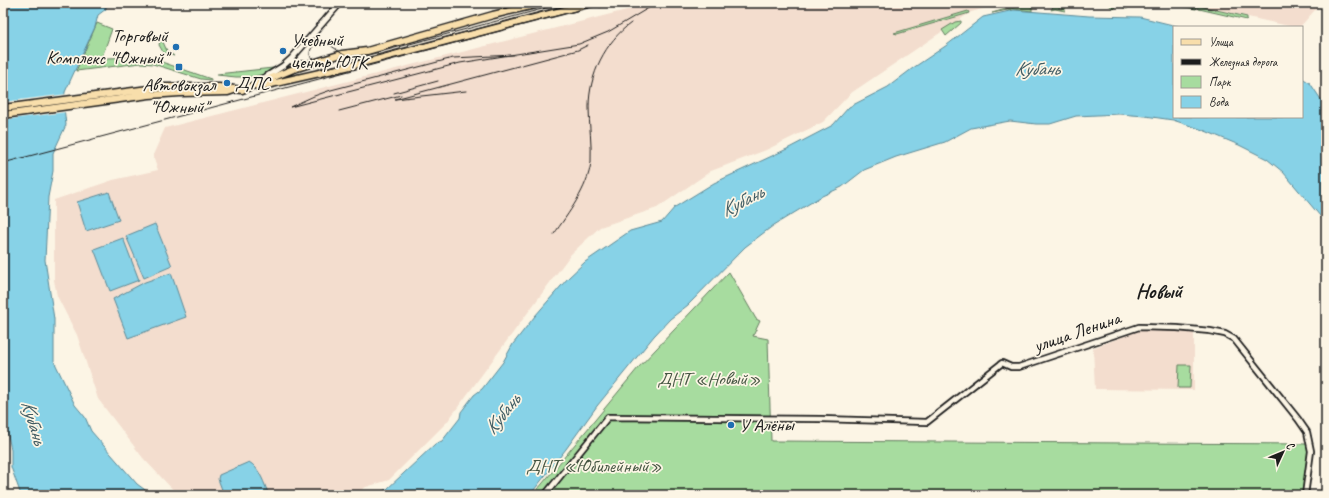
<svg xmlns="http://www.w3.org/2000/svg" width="1329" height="498" viewBox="0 0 1329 498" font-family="Caveat,sans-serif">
<rect width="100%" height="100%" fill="#fcf5e5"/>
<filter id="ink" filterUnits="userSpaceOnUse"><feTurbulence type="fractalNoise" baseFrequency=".025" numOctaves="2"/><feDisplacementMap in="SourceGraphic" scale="8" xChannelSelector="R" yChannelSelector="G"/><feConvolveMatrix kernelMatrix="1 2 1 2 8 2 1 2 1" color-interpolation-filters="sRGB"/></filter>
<g filter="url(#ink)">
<path fill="#f3ddce" d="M 654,3 L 1004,3 L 971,12 L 851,93 L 823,122 L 766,150 L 711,171 L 657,208 L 600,227 L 571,254 L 447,422 L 389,480 L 366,487 L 353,495 L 178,495 L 143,458 L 98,399 L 77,335 L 57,296 L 54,280 L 54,200 L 113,180 L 158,170 L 153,155 L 165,128 Z
M 1199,3 L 1321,3 L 1300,27 L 1293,27 L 1199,6 Z
M 1140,330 L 1194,331 L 1194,390 L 1095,389 L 1093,348 Z"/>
<path fill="#a7dc9f" stroke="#627c5e" d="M 1055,3 L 1060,3 L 1059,9 L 1062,9 L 1061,3 L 1077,3 L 1077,7 L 1070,4 L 1065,6 L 1065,11 L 1055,9 L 1051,10 Z
M 1110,3 L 1129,3 L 1129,7 L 1127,9 L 1120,5 L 1117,6 L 1114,9 L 1109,5 Z
M 1166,3 C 1175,3 1190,0 1197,8 L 1196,9 Z
M 1194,3 L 1199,3 L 1199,6 L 1247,17 L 1247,20 L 1199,9 Z
M 1029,5 L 1032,7 L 1032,11 L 1013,9 L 992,13 L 1013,7 Z
M 968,11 L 969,13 L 966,14 L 897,34 L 894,33 Z
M 961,21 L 961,23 L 946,36 L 942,30 L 955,22 Z
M 97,23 L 112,29 L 103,54 L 103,56 L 106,58 L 143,57 L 153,59 L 211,79 L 211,80 L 201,79 L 153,64 L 141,63 L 76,71 Z
M 160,41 L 163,42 L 167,51 L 174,56 L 163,52 L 159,45 Z
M 273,68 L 271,72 L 252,77 L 236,77 L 217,75 L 217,74 Z
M 729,272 L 756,319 L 760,321 L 753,336 L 768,339 L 771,441 L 1310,444 L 1305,495 L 533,495 L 638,368 Z
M 1179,365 L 1191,365 L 1190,388 L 1178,388 Z"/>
<path fill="#87d2e7" stroke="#5c8996" d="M 3,3 L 106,3 L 106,9 L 98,15 L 95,27 L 65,92 L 64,107 L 66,125 L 53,153 L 53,171 L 48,197 L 45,260 L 54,319 L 54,361 L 75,405 L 85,417 L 91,431 L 137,484 L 152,495 L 21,495 L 11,467 L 11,450 L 5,420 L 3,390 Z
M 1014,10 L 1089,16 L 1140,17 L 1181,27 L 1174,27 L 1174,117 L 1302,117 L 1302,78 L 1310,83 L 1326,107 L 1326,223 L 1283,172 L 1267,159 L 1239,145 L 1203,130 L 1173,120 L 1145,116 L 1119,114 L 1076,116 L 1050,124 L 1036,124 L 1010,121 L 971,128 L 945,142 L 896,157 L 864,170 L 842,187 L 822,196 L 774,225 L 745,247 L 688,305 L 670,319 L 654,336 L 597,406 L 566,449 L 530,495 L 374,495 L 387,489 L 435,444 L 442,441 L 460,418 L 461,412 L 474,395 L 482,389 L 503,362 L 513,344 L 535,316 L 568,278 L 585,262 L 630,231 L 662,222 L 675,207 L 714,183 L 787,149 L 833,125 L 849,107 L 888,87 L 913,68 L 947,45 L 983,17 Z
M 109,192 L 119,220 L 86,231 L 77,202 Z
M 155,224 L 172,266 L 144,278 L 126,236 Z
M 123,238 L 139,280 L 110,291 L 94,249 Z
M 171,273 L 186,317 L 128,338 L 113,299 L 145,282 Z
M 249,462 C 260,468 264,484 269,495 L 224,495 L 218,479 L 219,475 Z"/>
<path fill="#fcf5e5" d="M 67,94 L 67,112 L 3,120 L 3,102 Z"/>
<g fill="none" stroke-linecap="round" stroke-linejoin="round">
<g stroke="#1c1c1c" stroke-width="8">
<path id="tertiary" d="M 545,495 L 608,417 L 821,419 L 927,422 L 1002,363 L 1011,367 L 1019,367 L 1139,327 L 1177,328 L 1210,331 L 1225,334 L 1234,339 L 1298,419 L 1307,432 L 1311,451 L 1305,495"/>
</g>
<g stroke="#1c1c1c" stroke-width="8">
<path id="secondary" d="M 292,58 L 292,61 L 295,64 L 306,64
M 259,81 L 283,66 L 292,58 L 340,3"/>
</g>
<g stroke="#1c1c1c" stroke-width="9">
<path id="primary" d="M 258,87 L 346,67 L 592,3
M 3,108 L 164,87 L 219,87 L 242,90 L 291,70 L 329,58 L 342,54 L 367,51 L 493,15 L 543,3
M 3,115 L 149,95 L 180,93 L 228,92 L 234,90"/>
</g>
<use href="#tertiary" stroke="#fcf5e5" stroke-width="4.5"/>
<use href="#secondary" stroke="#fcf5e5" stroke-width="5"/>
<use href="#primary" stroke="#f8deab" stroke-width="6"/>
<path stroke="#1c1c1c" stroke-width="1" d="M 565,3 L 353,59 C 340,56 331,41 320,42 C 306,48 308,58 318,66 L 325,68 L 366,59 L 573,3"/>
<path stroke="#1c1c1c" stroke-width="1" d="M 600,7 L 616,3
M 514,55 L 453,58 L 331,90 L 314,96 L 290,107 L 460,63 L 579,44 L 608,32 L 657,3
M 466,91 L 395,99 L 578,50 L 588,45
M 394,93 L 438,81
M 339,111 L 401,95
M 3,163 L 605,3
M 554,234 C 568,214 588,188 591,162 C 592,144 589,125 589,107 C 589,75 605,42 631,23"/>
</g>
</g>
<g fill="#1f6fb2" stroke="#fcf5e5" stroke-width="1.5">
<circle cx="176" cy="47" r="4"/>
<circle cx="283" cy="51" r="4"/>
<rect x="175" y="63" width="8" height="8" rx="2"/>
<circle cx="227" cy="83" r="4"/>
<circle cx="731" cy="425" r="4"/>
</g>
<g text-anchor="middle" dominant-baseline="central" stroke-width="3.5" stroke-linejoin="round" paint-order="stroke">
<g font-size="19" fill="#1c1c1c" stroke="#fcf5e5" text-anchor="start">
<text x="168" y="36" text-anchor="end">Торговый<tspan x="168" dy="22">Комплекс "Южный"</tspan></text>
<text x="291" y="40">Учебный<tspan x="291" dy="22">центр ЮТК</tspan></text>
<text x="235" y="83">ДПС</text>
<text x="179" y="85" text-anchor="middle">Автовокзал<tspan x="179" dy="22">"Южный"</tspan></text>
<text x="739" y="425">У Алёны</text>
</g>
<g font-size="19" fill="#1c1c1c" stroke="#fcf5e5">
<text transform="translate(1077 332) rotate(-19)">улица Ленина</text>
</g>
<g font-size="19" fill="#465643" stroke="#fcf5e5">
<text x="709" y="379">ДНТ «Новый»</text>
<text x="594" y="466">ДНТ «Юбилейный»</text>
</g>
<g font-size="20" font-style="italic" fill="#415c63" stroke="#fcf5e5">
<text x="1037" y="68">Кубань</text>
<text transform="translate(742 201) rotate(-27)">Кубань</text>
<text transform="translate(502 414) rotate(-51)">Кубань</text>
<text transform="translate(34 422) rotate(74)">Кубань</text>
</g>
<g font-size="21" font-weight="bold" fill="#1c1c1c" stroke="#fcf5e5">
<text x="1159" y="291">Новый</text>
</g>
</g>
<rect width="1329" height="498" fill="none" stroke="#fcf5e5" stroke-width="16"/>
<rect x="8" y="8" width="1313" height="482" fill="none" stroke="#1c1c1c" stroke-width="1.5" filter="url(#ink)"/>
<rect x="1173" y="26" width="130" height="92" fill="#fcf5e5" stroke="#a29e95"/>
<rect x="1181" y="39" width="20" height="6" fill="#f8deab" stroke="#a29e95"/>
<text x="1209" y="46" font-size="12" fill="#1c1c1c">Улица</text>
<rect x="1181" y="59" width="20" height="6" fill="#1c1c1c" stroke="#a29e95"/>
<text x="1209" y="66" font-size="12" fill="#1c1c1c">Железная дорога</text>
<rect x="1181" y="76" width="20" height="12" fill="#a7dc9f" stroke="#a29e95"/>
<text x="1209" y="86" font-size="12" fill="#1c1c1c">Парк</text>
<rect x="1181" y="96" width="20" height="12" fill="#87d2e7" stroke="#a29e95"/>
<text x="1209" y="106" font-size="12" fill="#1c1c1c">Вода</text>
<g transform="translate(1283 452) rotate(46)" stroke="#fcf5e5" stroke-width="3" paint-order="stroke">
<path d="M0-3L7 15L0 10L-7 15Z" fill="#1c1c1c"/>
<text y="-6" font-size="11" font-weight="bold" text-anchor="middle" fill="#1c1c1c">С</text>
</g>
</svg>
